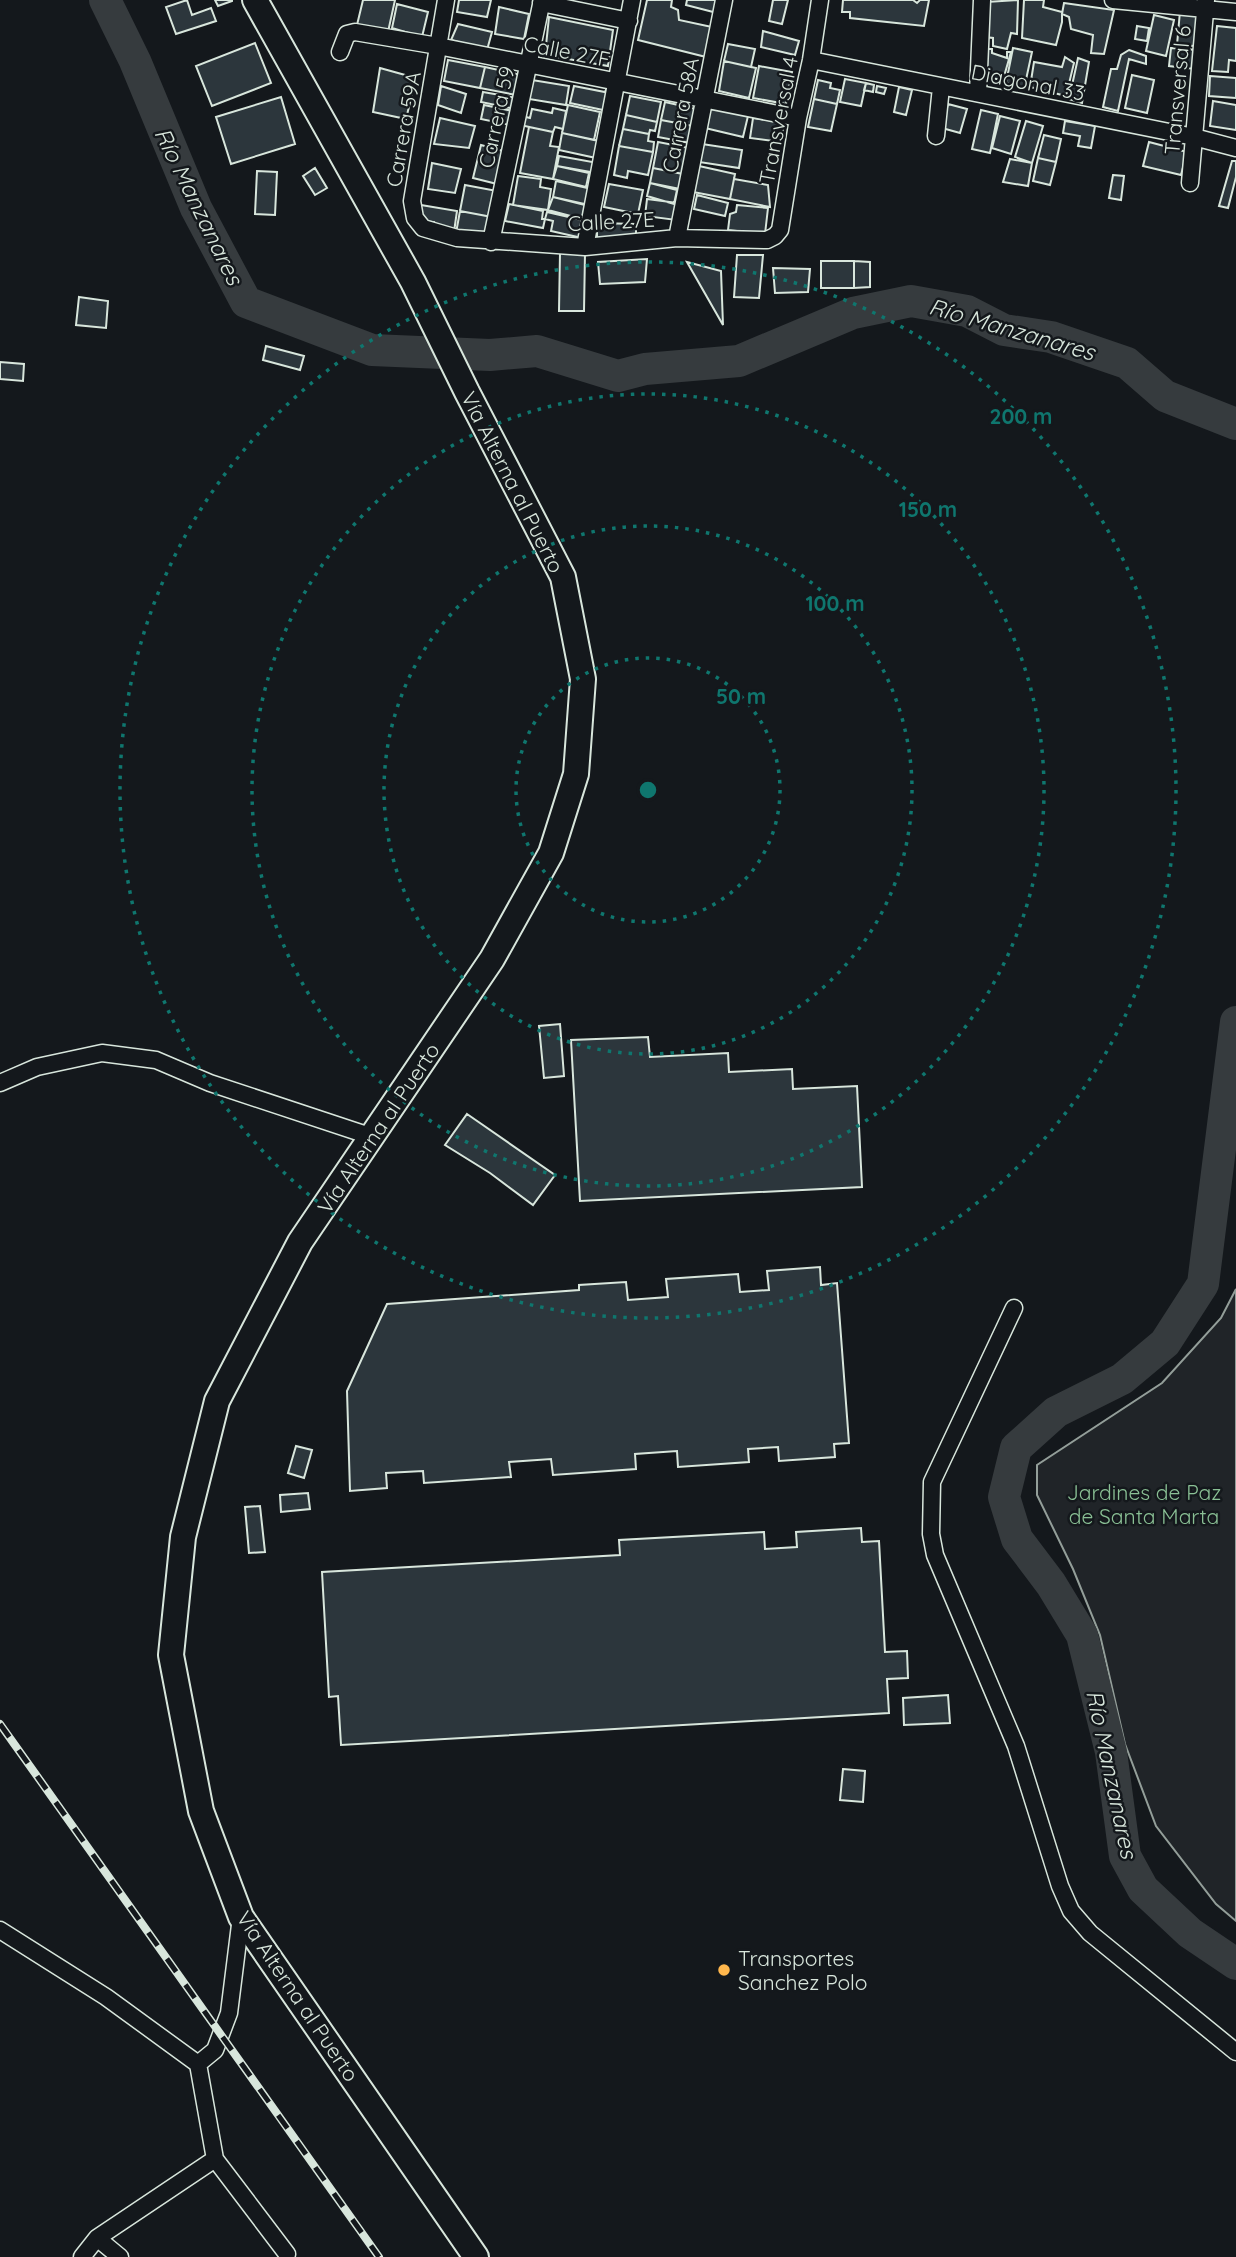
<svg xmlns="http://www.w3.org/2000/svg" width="1236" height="2257" viewBox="0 0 1236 2257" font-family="Quicksand,sans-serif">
<rect width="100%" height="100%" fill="#14181c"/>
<path fill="#202428" stroke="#939e99" stroke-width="2" d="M 1236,1289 L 1236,1921 L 1216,1904 L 1156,1826 L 1125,1744 L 1100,1635 L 1073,1569 L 1037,1495 L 1037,1465 L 1162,1383 L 1221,1318 Z"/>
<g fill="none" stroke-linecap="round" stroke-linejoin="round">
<path stroke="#363b3e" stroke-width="32" d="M 105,0 L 135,61 L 196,208 L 246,302 L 372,350 L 490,355 L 537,351 L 618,376 L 645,369 L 739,361 L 853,313 L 911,301 L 967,311 L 1004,330 L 1051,337 L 1127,363 L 1165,396 L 1236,424
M 1236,1022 L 1203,1284 L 1165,1343 L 1122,1379 L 1056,1412 L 1016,1448 L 1004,1497 L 1017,1539 L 1051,1584 L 1082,1635 L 1111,1752 L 1125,1856 L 1143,1889 L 1190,1933 L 1236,1964"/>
</g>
<path fill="#2c363c" stroke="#d8e6dc" stroke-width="2" d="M 187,0 L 192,15 L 211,8 L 216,21 L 176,34 L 166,7 Z
M 215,0 L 232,0 L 232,1 L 218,6 Z
M 363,0 L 395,0 L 388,32 L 357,25 Z
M 459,0 L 491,0 L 487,17 L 457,12 Z
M 647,0 L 672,0 L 671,7 L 678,10 L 679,20 L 712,27 L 706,57 L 638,40 Z
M 687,0 L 720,0 L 717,13 L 686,5 Z
M 773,0 L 788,0 L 782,24 L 769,21 Z
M 843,0 L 913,0 L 917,3 L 920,0 L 929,0 L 924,26 L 850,18 L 850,12 L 842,12 Z
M 1018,0 L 1017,34 L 1011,33 L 1007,49 L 993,46 L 993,38 L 985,37 L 986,2 Z
M 1024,0 L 1044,0 L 1043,7 L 1062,12 L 1062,22 L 1056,45 L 1022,38 Z
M 1064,3 L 1114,10 L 1104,54 L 1091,53 L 1093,35 L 1071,29 L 1069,17 L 1062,14 Z
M 397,4 L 428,12 L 422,37 L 392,28 Z
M 499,7 L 529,14 L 524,39 L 495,34 Z
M 1180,11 L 1198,13 L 1195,46 L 1177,45 Z
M 1154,15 L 1174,20 L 1166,56 L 1146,51 Z
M 549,17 L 613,30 L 608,66 L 545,55 Z
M 458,24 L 492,32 L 487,50 L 451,40 Z
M 1137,26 L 1149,28 L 1147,41 L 1135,39 Z
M 1217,26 L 1236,28 L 1236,61 L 1229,60 L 1228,72 L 1212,71 Z
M 763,31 L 799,41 L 795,55 L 761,47 Z
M 255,43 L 271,83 L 212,106 L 196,66 Z
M 728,44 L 755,49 L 751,67 L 724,61 Z
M 1013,48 L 1032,52 L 1024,89 L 1006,83 Z
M 1171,48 L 1197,50 L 1195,69 L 1169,66 Z
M 985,49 L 992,49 L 992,53 L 1007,58 L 1007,52 L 1011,52 L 1003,80 L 984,77 Z
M 1129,50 L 1146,56 L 1146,64 L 1129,59 L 1118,111 L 1103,107 L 1111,69 L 1117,69 L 1121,55 Z
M 1065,57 L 1074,63 L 1066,96 L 1030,87 L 1034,62 L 1062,67 Z
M 1078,58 L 1089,62 L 1082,103 L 1069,99 Z
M 448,60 L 485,67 L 480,88 L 444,81 Z
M 724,61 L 756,68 L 749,98 L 719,91 Z
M 759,66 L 792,72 L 786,104 L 753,98 Z
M 485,67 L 521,75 L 516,95 L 480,88 Z
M 380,68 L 416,78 L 406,119 L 373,112 Z
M 1132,75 L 1154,80 L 1147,113 L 1125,108 Z
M 1210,76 L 1236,78 L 1236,98 L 1209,96 Z
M 845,79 L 866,83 L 861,106 L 840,102 Z
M 532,80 L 569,86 L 566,105 L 529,99 Z
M 818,80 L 831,83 L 830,88 L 840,90 L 837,104 L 814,99 Z
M 866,83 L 874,85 L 873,92 L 864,90 Z
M 441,86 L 466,94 L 461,113 L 438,105 Z
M 574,86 L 605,92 L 606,90 L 611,91 L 606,97 L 603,110 L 570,103 Z
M 877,86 L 886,88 L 884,94 L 876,92 Z
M 899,87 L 912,90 L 906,115 L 894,112 Z
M 483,92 L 517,98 L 515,109 L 481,102 Z
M 630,96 L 661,102 L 657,122 L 626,115 Z
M 281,97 L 295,144 L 231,164 L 216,117 Z
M 814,99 L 837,104 L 831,131 L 808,127 Z
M 1213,101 L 1236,105 L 1236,130 L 1210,126 Z
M 665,102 L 696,109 L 693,126 L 661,120 Z
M 948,104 L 967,109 L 960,133 L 942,128 Z
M 484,105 L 513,111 L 510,125 L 481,119 Z
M 568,105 L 600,112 L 594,140 L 562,133 Z
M 553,108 L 566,111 L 563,129 L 555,127 L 553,132 L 520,125 L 522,116 L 530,118 L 532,109 L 552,113 Z
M 709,108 L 748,116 L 743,137 L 705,128 Z
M 981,110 L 998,114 L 990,153 L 972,149 Z
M 626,115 L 657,122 L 655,131 L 650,130 L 649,134 L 623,129 Z
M 1000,116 L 1020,121 L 1011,154 L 992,148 Z
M 440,118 L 475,126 L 469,148 L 434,144 Z
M 753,118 L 784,122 L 781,142 L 750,138 Z
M 661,120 L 693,126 L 690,143 L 658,137 Z
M 1026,121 L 1043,126 L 1032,163 L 1015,157 Z
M 1065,121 L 1095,126 L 1091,148 L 1078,146 L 1080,136 L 1063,133 Z
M 529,127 L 553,132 L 550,146 L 559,147 L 553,179 L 520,173 Z
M 623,129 L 649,134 L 648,141 L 654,142 L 653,152 L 619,146 Z
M 562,133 L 600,141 L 596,158 L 559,150 Z
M 1044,135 L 1061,139 L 1056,162 L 1038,158 Z
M 658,142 L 689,148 L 683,174 L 653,168 Z
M 1149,142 L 1187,152 L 1181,175 L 1143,166 Z
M 702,144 L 742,150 L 739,168 L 699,162 Z
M 481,145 L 503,151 L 497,184 L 473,178 Z
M 619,146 L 653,152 L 648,175 L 628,171 L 627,178 L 614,175 Z
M 559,156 L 598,163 L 596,173 L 557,166 Z
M 1038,158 L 1056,162 L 1050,185 L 1033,181 Z
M 1010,159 L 1032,163 L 1028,186 L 1003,182 Z
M 1232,161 L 1236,161 L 1236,177 L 1228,208 L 1219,206 Z
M 432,163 L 461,169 L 455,193 L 428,189 Z
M 557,166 L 589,173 L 586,187 L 553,179 Z
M 699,166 L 735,174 L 730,199 L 693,192 Z
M 315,168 L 327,188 L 315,195 L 303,176 Z
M 653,168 L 683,174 L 680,189 L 650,183 Z
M 257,171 L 277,172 L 275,215 L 255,214 Z
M 1113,175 L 1124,176 L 1121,200 L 1109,198 Z
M 518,176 L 541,179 L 540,187 L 551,189 L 548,210 L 513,205 Z
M 734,179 L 768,185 L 770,207 L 730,199 Z
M 556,181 L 592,189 L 589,205 L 553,197 Z
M 650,183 L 677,190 L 674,204 L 647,196 Z
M 609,184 L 643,190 L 638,214 L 604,207 Z
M 465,185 L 497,191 L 492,217 L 460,211 Z
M 697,195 L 728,203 L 725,216 L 694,209 Z
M 553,197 L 585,205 L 582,219 L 548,210 Z
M 647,199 L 678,203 L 676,220 L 645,216 Z
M 509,204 L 543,211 L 542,219 L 545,219 L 543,228 L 505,221 Z
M 421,205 L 457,211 L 454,232 L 433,229 L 434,222 L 418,220 Z
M 737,205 L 768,208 L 765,234 L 728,230 L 730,214 L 736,212 Z
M 460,211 L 492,217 L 488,238 L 456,233 Z
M 547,212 L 586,221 L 582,238 L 551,231 L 553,221 L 545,219 Z
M 597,223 L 636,224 L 636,239 L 597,238 Z
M 560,253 L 585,253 L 584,311 L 559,311 Z
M 737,255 L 763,255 L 759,298 L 734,297 Z
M 647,259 L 645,282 L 600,284 L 598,262 Z
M 821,261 L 854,261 L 854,288 L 821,288 Z
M 854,261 L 870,262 L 870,287 L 854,288 Z
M 687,262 L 721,271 L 723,325 Z
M 773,268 L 810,269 L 808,292 L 775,293 Z
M 79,297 L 108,301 L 106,328 L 76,325 Z
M 266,346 L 304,356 L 300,370 L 263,360 Z
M 0,362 L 24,364 L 23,381 L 0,379 Z
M 560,1024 L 564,1076 L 544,1078 L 539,1026 Z
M 648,1037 L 650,1057 L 728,1053 L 729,1072 L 792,1069 L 793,1089 L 857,1086 L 862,1187 L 580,1201 L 571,1040 Z
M 467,1114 L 555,1175 L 533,1205 L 490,1173 L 445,1145 Z
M 820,1267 L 821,1285 L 837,1283 L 849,1443 L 834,1444 L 835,1457 L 779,1461 L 778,1447 L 748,1449 L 749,1462 L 678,1467 L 677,1451 L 635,1454 L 636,1469 L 553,1475 L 551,1459 L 509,1462 L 511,1477 L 424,1483 L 423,1471 L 386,1473 L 387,1488 L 350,1491 L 347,1391 L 387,1304 L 579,1290 L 579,1285 L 626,1282 L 628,1300 L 668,1297 L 666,1279 L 738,1274 L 740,1292 L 769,1290 L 767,1271 Z
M 296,1446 L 312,1450 L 304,1478 L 288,1473 Z
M 308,1493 L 310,1509 L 281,1512 L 280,1495 Z
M 260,1506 L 265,1552 L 249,1553 L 245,1507 Z
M 861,1528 L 862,1542 L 879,1541 L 885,1652 L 907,1651 L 908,1678 L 887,1679 L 889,1713 L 341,1745 L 338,1696 L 329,1697 L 322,1572 L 620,1555 L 619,1540 L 764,1532 L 765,1549 L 797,1547 L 796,1532 Z
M 948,1695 L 950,1723 L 904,1725 L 903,1698 Z
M 843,1769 L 865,1771 L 863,1802 L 840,1800 Z"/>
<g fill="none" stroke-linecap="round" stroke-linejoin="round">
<g stroke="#d8e6dc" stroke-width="19">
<path id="minor" d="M 446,0 L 412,201 L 415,218 L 423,228 L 457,238 L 585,247 L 677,238 L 767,240 L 775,236 L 780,230 L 798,118 L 811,60 L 820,0
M 1113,0 L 1236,12
M 541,3 L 629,21
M 340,52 L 347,34 L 355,32 L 438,46 L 798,118
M 811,60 L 1194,137 L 1236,148
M 978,93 L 982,0
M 936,136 L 941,87
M 1190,183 L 1206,0
M 677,238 L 724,0
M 491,242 L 542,0
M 585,247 L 632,0
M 0,1083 L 37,1067 L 102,1053 L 156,1060 L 210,1083 L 373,1137
M 1014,1308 L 932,1482 L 931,1534 L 935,1555 L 1016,1746 L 1060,1886 L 1071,1911 L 1090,1933 L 1236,2052
M 0,1930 L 106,1997 L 198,2064
M 215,2159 L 287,2254
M 97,2238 L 120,2257
M 82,2257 L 97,2238 L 215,2159 L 198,2064 L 215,2050 L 229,2013 L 241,1917"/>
</g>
<g stroke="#d8e6dc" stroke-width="28">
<path id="primary" d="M 255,0 L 413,282 L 467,392 L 563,577 L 583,679 L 576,774 L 551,853 L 492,959 L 300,1242 L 217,1401 L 183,1537 L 171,1655 L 201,1811 L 241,1917 L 476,2257"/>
</g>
<use href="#minor" stroke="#14181c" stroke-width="16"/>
<use href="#primary" stroke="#14181c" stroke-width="24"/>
<g stroke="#d8e6dc" stroke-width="8">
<path id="rail" d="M 0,1724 L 379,2257"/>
</g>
<use href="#rail" stroke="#14181c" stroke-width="5" stroke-dasharray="16" stroke-linecap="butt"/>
</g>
<g fill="none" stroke="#0f766e" stroke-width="3.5" stroke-dasharray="3.5 7">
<circle cx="648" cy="790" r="132"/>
<circle cx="648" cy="790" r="264"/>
<circle cx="648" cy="790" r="396"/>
<circle cx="648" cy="790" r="528"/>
</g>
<circle fill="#ffb74d" stroke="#14181c" stroke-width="2.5" cx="724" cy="1970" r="7"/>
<g text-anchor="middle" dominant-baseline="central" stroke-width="5" stroke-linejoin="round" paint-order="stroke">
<g font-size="21" fill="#d8e6dc" stroke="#14181c">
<text transform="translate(567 51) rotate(11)">Calle 27F</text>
<text transform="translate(1028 82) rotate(11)">Diagonal 33</text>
<text transform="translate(1177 90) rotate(-85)">Transversal 6</text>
<text transform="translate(680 115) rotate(-79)">Carrera 58A</text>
<text transform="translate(496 117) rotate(-78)">Carrera 59</text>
<text transform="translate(778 120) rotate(-79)">Transversal 4</text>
<text transform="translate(403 129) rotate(-80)">Carrera 59A</text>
<text transform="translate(611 221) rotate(-3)">Calle 27E</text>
<text transform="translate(513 482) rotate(63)">Vía Alterna al Puerto</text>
<text transform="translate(378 1128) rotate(-56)">Vía Alterna al Puerto</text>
<text transform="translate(298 1996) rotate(56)">Vía Alterna al Puerto</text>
</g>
<g font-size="21" fill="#8ac095" stroke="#14181c">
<text x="1144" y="1492">Jardines de Paz<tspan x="1144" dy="24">de Santa Marta</tspan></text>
</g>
<g font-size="21" fill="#d8e6dc" stroke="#14181c" text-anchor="start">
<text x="738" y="1958">Transportes<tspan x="738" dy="24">Sanchez Polo</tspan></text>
</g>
<g font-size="23" font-style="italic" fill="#d8e6dc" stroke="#14181c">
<text transform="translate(199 206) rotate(64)">Río Manzanares</text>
<text transform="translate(1012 329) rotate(16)">Río Manzanares</text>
<text transform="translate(1112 1774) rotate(78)">Río Manzanares</text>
</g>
</g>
<circle cx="648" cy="790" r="10" fill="#0f766e" stroke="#14181c" stroke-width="3.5"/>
<g font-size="21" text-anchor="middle" font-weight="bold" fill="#0f766e" stroke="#14181c" stroke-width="5" stroke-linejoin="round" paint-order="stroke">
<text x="1021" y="424">200 m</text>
<text x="928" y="517">150 m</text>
<text x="835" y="611">100 m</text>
<text x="741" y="704">50 m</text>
</g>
</svg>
